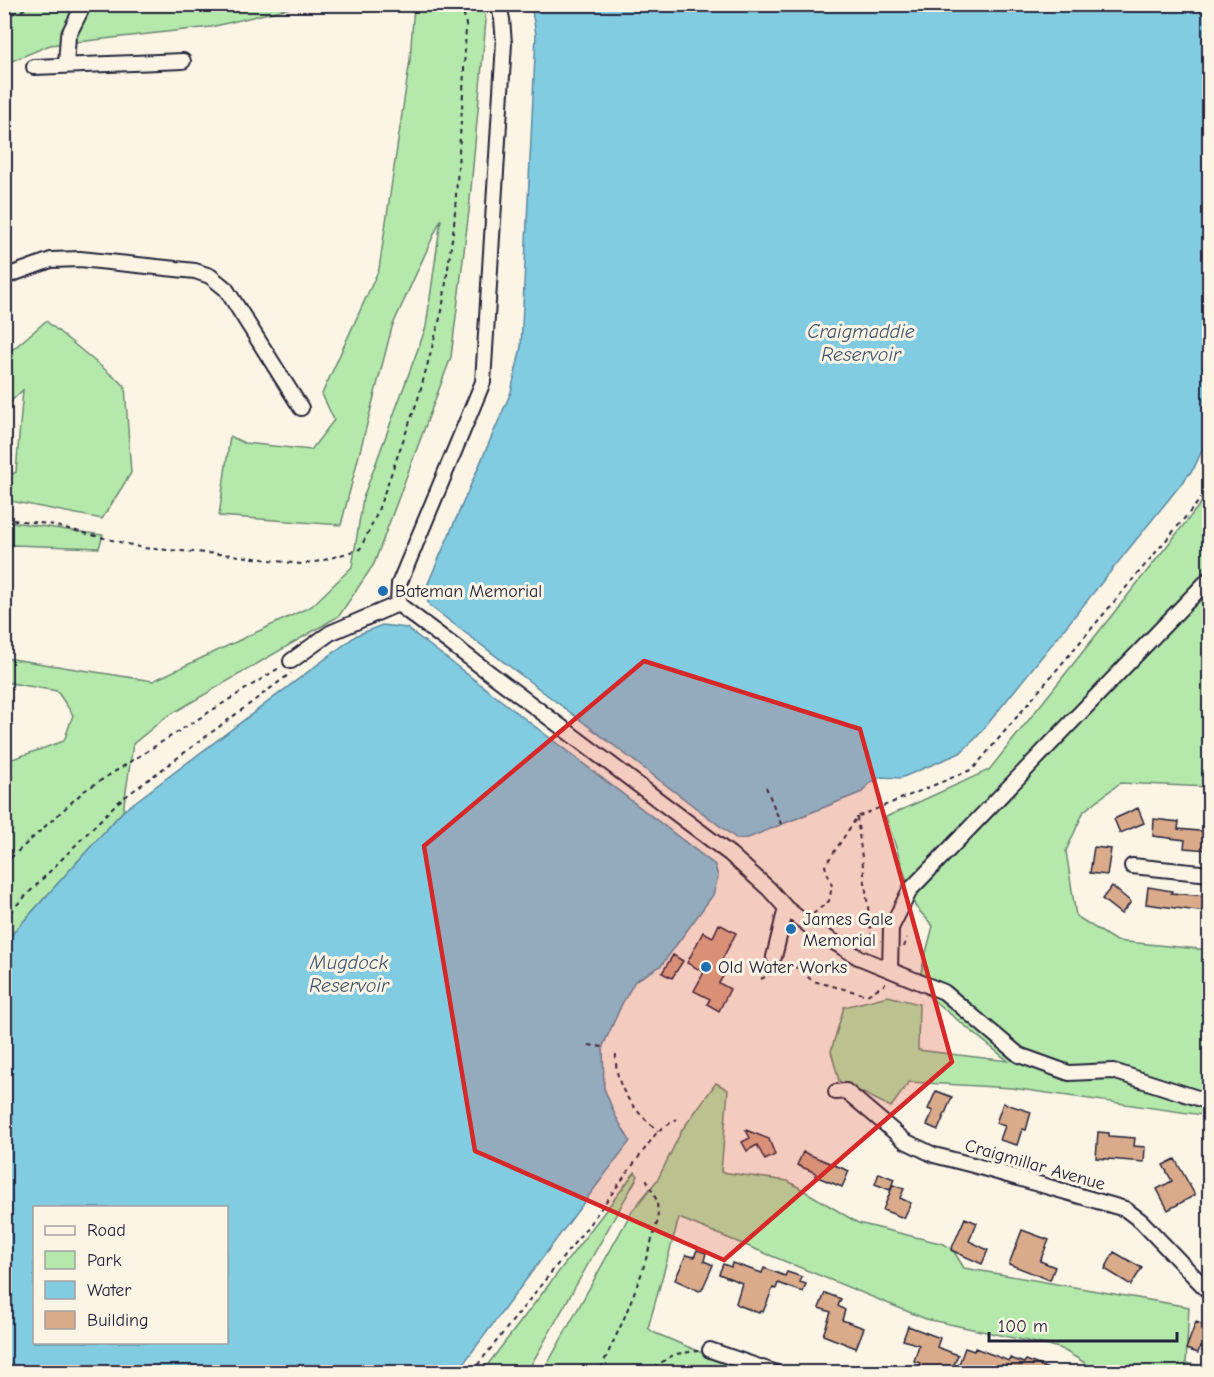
<svg xmlns="http://www.w3.org/2000/svg" width="1214" height="1377" viewBox="0 0 1214 1377" font-family="'Comic Neue',sans-serif">
<rect width="100%" height="100%" fill="#fcf5e5"/>
<filter id="ink" filterUnits="userSpaceOnUse"><feTurbulence type="fractalNoise" baseFrequency=".0167" numOctaves="2"/><feDisplacementMap in="SourceGraphic" scale="12" xChannelSelector="R" yChannelSelector="G"/><feConvolveMatrix kernelMatrix="1 2 1 2 8 2 1 2 1" color-interpolation-filters="sRGB"/></filter>
<g filter="url(#ink)">
<path fill="#b4e9ab" stroke="#6b8673" stroke-width="1.5" d="M 4,5 L 302,5 L 211,27 L 50,45 L 5,64 Z
M 414,5 L 482,5 L 486,20 L 469,211 L 451,357 L 374,564 L 339,616 L 166,717 L 133,744 L 123,811 L 5,942 L 4,762 L 64,741 L 73,715 L 57,691 L 5,682 L 5,658 L 153,681 L 312,606 L 352,567 L 363,498 L 426,327 L 441,219 L 392,327 L 341,525 L 219,516 L 230,436 L 244,443 L 311,450 L 334,420 L 322,394 L 379,269 L 410,60 Z
M 46,321 L 125,386 L 131,473 L 102,519 L 5,500 L 5,478 L 16,472 L 23,390 L 5,407 L 5,356 Z
M 1209,493 L 1209,787 L 1120,783 L 1084,811 L 1066,851 L 1076,916 L 1116,941 L 1209,950 L 1209,1116 L 1012,1088 L 909,1082 L 891,1107 L 839,1081 L 831,1051 L 844,1007 L 888,996 L 919,1004 L 918,1050 L 1008,1061 L 917,987 L 933,926 L 915,906 L 886,817 L 989,770 Z
M 5,521 L 103,535 L 99,548 L 13,545 L 5,547 Z
M 716,1083 L 728,1090 L 721,1172 L 788,1181 L 858,1223 L 944,1244 L 953,1250 L 964,1268 L 1189,1307 L 1186,1363 L 1210,1368 L 1209,1372 L 1100,1372 L 1060,1348 L 926,1319 L 679,1218 L 648,1328 L 655,1333 L 722,1361 L 731,1372 L 543,1372 L 632,1211 L 658,1179 L 682,1130 Z
M 635,1172 L 638,1176 L 527,1372 L 482,1372 Z"/>
<path fill="#82cce2" stroke="#5c889f" stroke-width="1.5" fill-rule="evenodd" d="M 531,5 L 1209,5 L 1210,432 L 1208,437 L 1194,468 L 977,737 L 960,753 L 901,778 L 881,777 L 869,784 L 862,792 L 748,838 L 737,839 L 430,606 L 426,598 L 426,588 L 511,392 L 521,347 L 536,34 Z
M 382,625 L 407,628 L 715,865 L 718,877 L 713,895 L 661,966 L 635,981 L 622,1004 L 603,1046 L 604,1088 L 615,1115 L 630,1141 L 457,1372 L 5,1372 L 5,942 L 123,811 L 357,635 ZM 34,1208 L 226,1208 L 226,1342 L 34,1342 Z"/>
<path fill="#daab8b" stroke="#22223b" stroke-width="1.5" d="M 1138,808 L 1144,823 L 1120,833 L 1114,819 Z
M 1154,819 L 1179,822 L 1178,829 L 1209,832 L 1209,850 L 1184,848 L 1185,840 L 1153,836 Z
M 1094,847 L 1111,849 L 1107,875 L 1090,873 Z
M 1112,886 L 1131,902 L 1121,914 L 1102,899 Z
M 1148,887 L 1172,891 L 1171,893 L 1207,896 L 1205,912 L 1146,904 Z
M 719,924 L 736,933 L 717,969 L 725,973 L 719,983 L 730,989 L 719,1011 L 707,1004 L 710,999 L 694,991 L 704,972 L 687,963 L 703,932 L 713,937 Z
M 673,955 L 683,961 L 672,978 L 662,973 Z
M 936,1091 L 952,1097 L 938,1130 L 927,1125 L 933,1111 L 928,1109 Z
M 1003,1103 L 1031,1112 L 1026,1130 L 1022,1129 L 1017,1145 L 1000,1140 L 1005,1126 L 996,1123 Z
M 746,1130 L 769,1139 L 775,1155 L 765,1160 L 757,1145 L 747,1151 L 742,1142 L 750,1138 Z
M 1098,1132 L 1109,1133 L 1109,1136 L 1135,1138 L 1134,1146 L 1145,1147 L 1144,1162 L 1096,1158 Z
M 803,1152 L 849,1171 L 842,1187 L 815,1176 L 816,1173 L 797,1165 Z
M 1175,1159 L 1195,1195 L 1168,1210 L 1157,1189 L 1172,1181 L 1163,1165 Z
M 879,1173 L 894,1179 L 890,1190 L 875,1184 Z
M 893,1185 L 904,1189 L 900,1198 L 911,1203 L 904,1218 L 883,1210 Z
M 965,1218 L 977,1223 L 969,1241 L 988,1250 L 982,1264 L 951,1250 Z
M 1022,1230 L 1049,1240 L 1040,1261 L 1055,1267 L 1050,1280 L 1009,1264 Z
M 697,1250 L 706,1253 L 704,1261 L 713,1265 L 702,1290 L 699,1291 L 675,1280 L 686,1255 L 694,1257 Z
M 1114,1252 L 1142,1268 L 1131,1285 L 1105,1269 Z
M 732,1263 L 762,1273 L 764,1268 L 785,1276 L 787,1272 L 802,1277 L 800,1282 L 806,1284 L 803,1292 L 778,1283 L 776,1289 L 773,1288 L 763,1312 L 760,1311 L 759,1313 L 738,1305 L 736,1303 L 742,1283 L 719,1274 L 723,1264 L 731,1267 Z
M 825,1293 L 841,1299 L 838,1306 L 845,1310 L 842,1320 L 864,1328 L 856,1348 L 823,1335 L 831,1312 L 819,1308 Z
M 1196,1322 L 1209,1327 L 1209,1350 L 1200,1347 L 1198,1353 L 1186,1349 Z
M 908,1326 L 940,1338 L 937,1347 L 958,1355 L 951,1372 L 918,1372 L 920,1363 L 914,1361 L 919,1345 L 903,1340 Z
M 965,1348 L 974,1351 L 975,1348 L 1009,1361 L 1010,1358 L 1024,1363 L 1026,1360 L 1056,1372 L 981,1372 L 959,1364 Z"/>
<g fill="none" stroke-linecap="round" stroke-linejoin="round">
<g stroke="#22223b" stroke-width="18">
<path id="minor" d="M 498,4 L 502,19 L 504,43 L 483,382 L 399,584 L 398,604 L 730,854 L 769,889 L 786,908 L 813,929 L 858,957 L 944,992 L 1019,1055 L 1069,1073 L 1113,1071 L 1210,1102
M 66,65 L 68,36 L 84,4
M 34,67 L 183,61
M 4,277 L 51,260 L 80,259 L 195,271 L 210,276 L 226,289 L 301,408
M 291,661 L 330,633 L 398,604
M 1132,866 L 1210,874
M 774,957 L 786,908
M 890,970 L 891,928 L 910,890 L 1210,578
M 836,1092 L 846,1091 L 905,1141 L 934,1155 L 973,1165 L 1125,1209 L 1141,1221 L 1210,1293
M 710,1350 L 774,1372"/>
</g>
<path stroke="#22223b" stroke-width="2" stroke-dasharray="4.5 4.5" stroke-linecap="butt" d="M 4,17 L 39,4
M 4,519 L 49,524 L 143,548 L 232,555 L 300,564 L 321,561 L 360,549 L 376,516 L 418,399 L 442,311 L 454,225 L 463,93 L 466,25 L 462,4
M 766,787 L 781,824
M 857,817 L 873,948
M 4,864 L 84,791 L 279,668
M 813,914 L 829,901 L 832,886 L 825,866 L 857,817 L 973,769 L 1210,488
M 4,918 L 117,803 L 291,673
M 904,947 L 907,938
M 784,967 L 795,967 L 813,981 L 867,995 L 884,985 L 886,981
M 761,979 L 776,971
M 589,1045 L 603,1047
M 616,1054 C 614,1088 634,1110 658,1131
M 472,1372 L 588,1226 L 658,1131 L 677,1119
M 619,1372 L 601,1368 L 623,1321 L 641,1275 L 658,1220 L 657,1201 L 645,1176
M 646,1372 L 675,1354 L 698,1351"/>
<use href="#minor" stroke="#fcf5e5" stroke-width="14"/>
</g>
</g>
<path fill="#d62828" fill-opacity="0.2" stroke="#d62828" stroke-width="4.5" stroke-linejoin="round" d="M 644,661 L 860,729 L 952,1062 L 724,1260 L 475,1151 L 424,846 Z"/>
<g fill="#1f6fb2" stroke="#fcf5e5" stroke-width="2">
<circle cx="383" cy="591" r="6"/>
<circle cx="791" cy="929" r="6"/>
<circle cx="706" cy="967" r="6"/>
</g>
<g text-anchor="middle" dominant-baseline="central" stroke-width="6" stroke-linejoin="round" paint-order="stroke">
<g font-size="18" fill="#22223b" stroke="#fcf5e5" text-anchor="start">
<text x="395" y="591">Bateman Memorial</text>
<text x="803" y="919">James Gale<tspan x="803" dy="21">Memorial</tspan></text>
<text x="718" y="967">Old Water Works</text>
</g>
<g font-size="18" fill="#22223b" stroke="#fcf5e5">
<text transform="translate(1035 1165) rotate(16)">Craigmillar Avenue</text>
</g>
<g font-size="20" font-style="italic" fill="#3f556d" stroke="#fcf5e5">
<text x="861" y="331">Craigmaddie<tspan x="861" dy="23">Reservoir</tspan></text>
<text x="349" y="962">Mugdock<tspan x="349" dy="23">Reservoir</tspan></text>
</g>
</g>
<rect width="1214" height="1377" fill="none" stroke="#fcf5e5" stroke-width="24"/>
<rect x="12" y="12" width="1190" height="1353" fill="none" stroke="#22223b" stroke-width="2" filter="url(#ink)"/>
<rect x="33" y="1206" width="195" height="138" fill="#fcf5e5" stroke="#a5a1a1" stroke-width="1.5"/>
<rect x="45" y="1226" width="30" height="9" fill="#fcf5e5" stroke="#a5a1a1" stroke-width="1.5"/>
<text x="87" y="1236" font-size="18" fill="#22223b">Road</text>
<rect x="45" y="1251" width="30" height="18" fill="#b4e9ab" stroke="#a5a1a1" stroke-width="1.5"/>
<text x="87" y="1266" font-size="18" fill="#22223b">Park</text>
<rect x="45" y="1281" width="30" height="18" fill="#82cce2" stroke="#a5a1a1" stroke-width="1.5"/>
<text x="87" y="1296" font-size="18" fill="#22223b">Water</text>
<rect x="45" y="1311" width="30" height="18" fill="#daab8b" stroke="#a5a1a1" stroke-width="1.5"/>
<text x="87" y="1326" font-size="18" fill="#22223b">Building</text>
<path d="M989 1332v9h188v-9" fill="none" stroke="#22223b" stroke-width="3"/>
<text x="998" y="1332" font-size="18" fill="#22223b" stroke="#fcf5e5" stroke-width="4.5" paint-order="stroke">100 m</text>
</svg>
